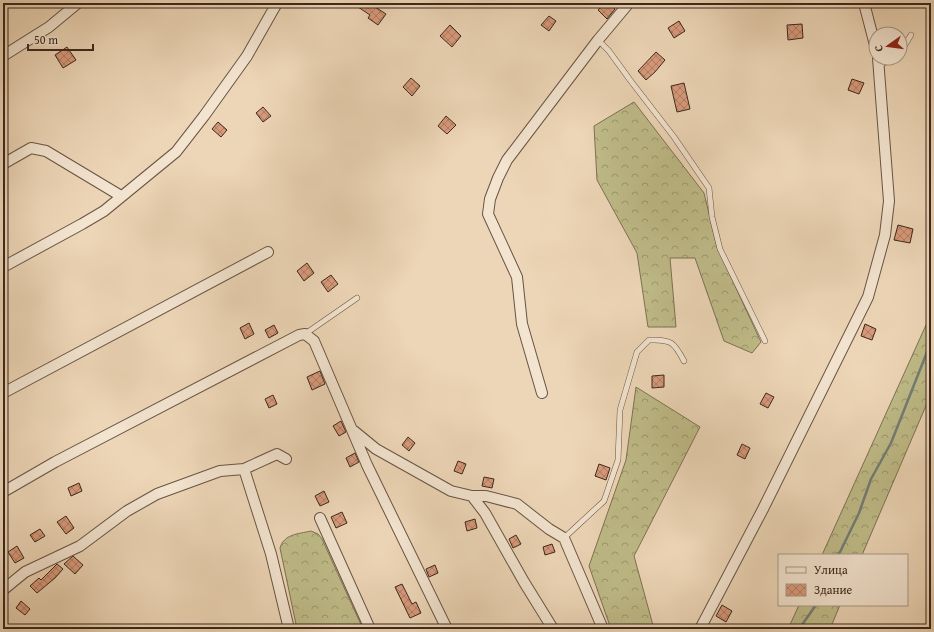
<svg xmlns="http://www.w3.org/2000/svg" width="934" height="632" viewBox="0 0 934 632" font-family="'Gentium Book Plus',serif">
<defs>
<pattern id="forest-crowns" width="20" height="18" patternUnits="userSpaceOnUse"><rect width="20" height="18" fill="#bfbc89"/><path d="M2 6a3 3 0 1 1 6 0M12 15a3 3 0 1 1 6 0" fill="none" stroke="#9c996f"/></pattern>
<pattern id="building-cross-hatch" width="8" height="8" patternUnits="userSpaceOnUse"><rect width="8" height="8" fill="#d99a7b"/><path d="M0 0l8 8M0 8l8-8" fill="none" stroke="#b17e64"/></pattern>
</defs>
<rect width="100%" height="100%" fill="#edd6b7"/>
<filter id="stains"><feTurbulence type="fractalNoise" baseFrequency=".005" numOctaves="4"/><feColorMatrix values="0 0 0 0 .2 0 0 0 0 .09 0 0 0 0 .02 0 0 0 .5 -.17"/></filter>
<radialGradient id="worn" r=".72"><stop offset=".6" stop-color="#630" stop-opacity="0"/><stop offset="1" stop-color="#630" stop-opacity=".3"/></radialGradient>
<path fill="url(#forest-crowns)" stroke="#7d7253" d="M 634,102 L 704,193 L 717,247 L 761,342 L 752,353 L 724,341 L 695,258 L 670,258 L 676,327 L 648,327 L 637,253 L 597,180 L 594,126 Z
M 931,314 L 931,394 L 862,555 L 822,555 Z
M 636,387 L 700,427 L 634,556 L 654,629 L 611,629 L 589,566 L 626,460 Z
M 311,531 L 318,534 L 322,539 L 363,629 L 297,629 L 280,548 C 284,534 298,534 311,531 Z
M 799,605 L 840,605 L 830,629 L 788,629 Z"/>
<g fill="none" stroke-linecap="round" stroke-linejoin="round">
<path stroke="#747e78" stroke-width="2.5" d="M 837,555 L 840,552 L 859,513 L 871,479 L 891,443 L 931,342
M 799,629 L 816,605"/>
</g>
<path fill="url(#building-cross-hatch)" stroke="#3b281d" d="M 352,3 L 369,3 L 386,14 L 378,25 L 368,18 L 370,15 Z
M 605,3 L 609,3 L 615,9 L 607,19 L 598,10 Z
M 549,16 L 556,21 L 549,31 L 541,25 Z
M 679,21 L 685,31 L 674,38 L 668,28 Z
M 802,24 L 803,38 L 788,40 L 787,25 Z
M 450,25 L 461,36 L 452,47 L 440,36 Z
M 67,47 L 76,60 L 63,68 L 55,55 Z
M 656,52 L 665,60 L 655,72 L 646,80 L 638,71 Z
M 411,78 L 420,86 L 412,96 L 403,87 Z
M 852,79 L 864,83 L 859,94 L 848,90 Z
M 684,83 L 690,109 L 677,112 L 671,86 Z
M 263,107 L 271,116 L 263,122 L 256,113 Z
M 446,116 L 456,125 L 447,134 L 438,126 Z
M 218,122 L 227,130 L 221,137 L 212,129 Z
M 898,225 L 913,229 L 910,243 L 894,240 Z
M 307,263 L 314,273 L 304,281 L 297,271 Z
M 331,275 L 338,284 L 328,292 L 321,282 Z
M 249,323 L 254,334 L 245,339 L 240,328 Z
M 865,324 L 876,329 L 872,340 L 861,336 Z
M 274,325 L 278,333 L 269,338 L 265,330 Z
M 320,371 L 325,384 L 312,390 L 307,377 Z
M 664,375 L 664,387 L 652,388 L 652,376 Z
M 766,393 L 774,397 L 768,408 L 760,404 Z
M 273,395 L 277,404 L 269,408 L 265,399 Z
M 341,421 L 346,432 L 339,436 L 333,426 Z
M 408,437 L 415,443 L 409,451 L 402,445 Z
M 742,444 L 750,448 L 745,459 L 737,455 Z
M 355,453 L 359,462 L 350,467 L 346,458 Z
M 458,461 L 466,464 L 462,474 L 454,471 Z
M 599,464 L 610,468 L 606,480 L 595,476 Z
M 484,477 L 494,479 L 492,488 L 482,486 Z
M 79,483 L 82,491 L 71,496 L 68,488 Z
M 324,491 L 329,502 L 320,506 L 315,496 Z
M 342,512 L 347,523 L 336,528 L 331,517 Z
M 66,516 L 74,528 L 66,534 L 57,522 Z
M 475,519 L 477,528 L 467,531 L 465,522 Z
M 40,529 L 45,536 L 35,542 L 30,535 Z
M 516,535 L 521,544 L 513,548 L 509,539 Z
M 552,544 L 555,552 L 545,555 L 543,547 Z
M 17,546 L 24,558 L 15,563 L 8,552 Z
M 73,556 L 83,565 L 75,574 L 64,564 Z
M 57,564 L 63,569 L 55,578 L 37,593 L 30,586 L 39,578 L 41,580 Z
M 435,565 L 438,573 L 429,577 L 426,569 Z
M 402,584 L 412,604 L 416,602 L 421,613 L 410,618 L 395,587 Z
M 21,601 L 30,609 L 25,615 L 16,608 Z
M 722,605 L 732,611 L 726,622 L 716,616 Z"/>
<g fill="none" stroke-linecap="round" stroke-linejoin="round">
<g stroke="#685444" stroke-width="6">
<path id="service" d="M 598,40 L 609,51 L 630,80 L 674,137 L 709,188 L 712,217 L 720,249 L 765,341
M 900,53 L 911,35
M 879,65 L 897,58
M 305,334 L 357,298
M 564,538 L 604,501 L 618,460 L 620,410 L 637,352 L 649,340 C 671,339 674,342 684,361"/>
</g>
<g stroke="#685444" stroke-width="12">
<path id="minor" d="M 864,3 L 876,49
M 3,56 L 49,27 L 78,3
M 3,164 L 31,148 L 46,151 L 121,196
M 3,267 L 82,224 L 104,211 L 176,152 L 204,116 L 247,56 L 277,3
M 3,393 L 268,252
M 542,393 L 522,324 L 517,277 L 488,214 L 490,199 L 498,178 L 507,160 L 598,40 L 629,3
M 354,431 L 376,449 L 451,491 L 472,496 L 486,496 L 517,504 L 549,529 L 564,538 L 603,629
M 244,469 L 271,554 L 289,629
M 3,492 L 55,462 L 299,335 L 305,334 L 314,341 L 367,465 L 447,629
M 472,496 L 485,513 L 524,582 L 553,629
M 320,518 L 370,629
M 3,590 L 25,572 L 80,546 L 127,511 L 157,494 L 220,471 L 244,469 L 277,454 L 286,459
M 700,629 L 763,509 L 868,297 L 885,235 L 889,201 L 878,58"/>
</g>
<use href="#service" stroke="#f3e4d0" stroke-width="5"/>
<use href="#minor" stroke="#f3e4d0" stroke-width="10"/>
</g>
<rect width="934" height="632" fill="none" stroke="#edd6b7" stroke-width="16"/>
<rect x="4" y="4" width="926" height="624" fill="none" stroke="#3b281d" stroke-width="2"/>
<rect x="8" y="8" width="918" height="616" fill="none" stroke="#3b281d"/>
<rect x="778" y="554" width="130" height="52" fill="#f3e4d0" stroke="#a99988"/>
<rect x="786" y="567" width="20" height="6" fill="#f3e4d0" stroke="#a99988"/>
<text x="814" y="574" font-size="12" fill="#3b281d">Улица</text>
<rect x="786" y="584" width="20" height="12" fill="url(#building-cross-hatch)" stroke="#a99988"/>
<text x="814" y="594" font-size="12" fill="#3b281d">Здание</text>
<g transform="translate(888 46) rotate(256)"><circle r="19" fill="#f3e4d0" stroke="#a99988"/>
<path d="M0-3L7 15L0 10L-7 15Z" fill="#8f2418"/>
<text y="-6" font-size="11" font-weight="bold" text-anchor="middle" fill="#3b281d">С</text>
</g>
<path d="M28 44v6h65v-6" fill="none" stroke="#3b281d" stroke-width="2"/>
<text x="34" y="44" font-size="12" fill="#3b281d" stroke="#f3e4d0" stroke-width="3" paint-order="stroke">50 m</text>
<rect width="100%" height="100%" filter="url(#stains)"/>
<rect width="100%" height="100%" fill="url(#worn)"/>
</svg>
